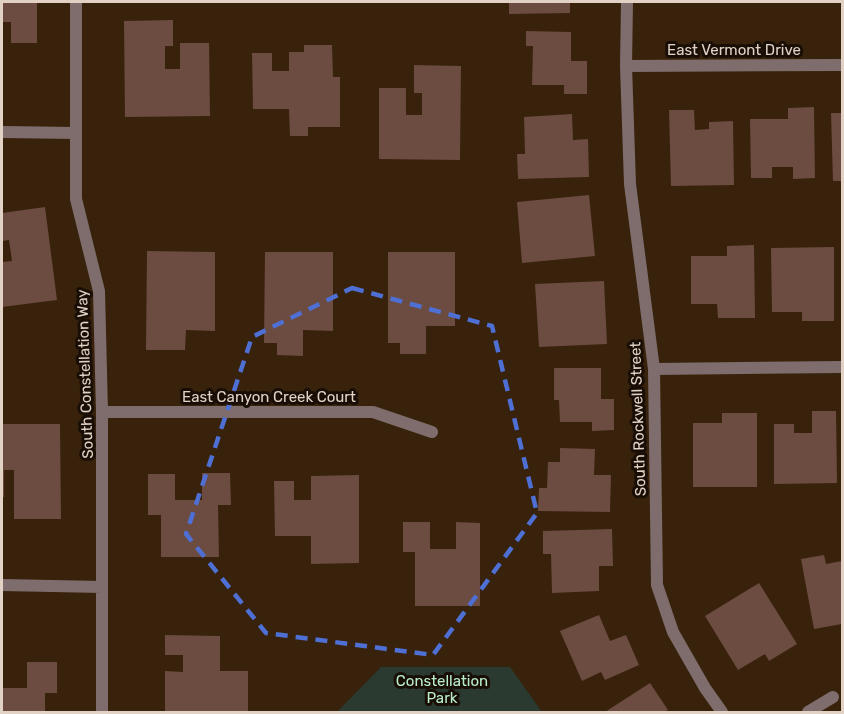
<svg xmlns="http://www.w3.org/2000/svg" width="844" height="714" viewBox="0 0 844 714" font-family="Rubik,sans-serif">
<rect width="100%" height="100%" fill="#38220b"/>
<path fill="#2b3a30" d="M 381,667 L 510,667 L 542,712 L 337,712 Z"/>
<path fill="#6c4b41" d="M 2,2 L 37,2 L 37,43 L 11,43 L 11,22 L 2,22 Z
M 509,2 L 570,2 L 570,13 L 509,14 Z
M 173,20 L 173,46 L 165,46 L 165,69 L 180,69 L 180,43 L 209,43 L 210,116 L 125,117 L 124,21 Z
M 526,31 L 571,32 L 571,61 L 587,61 L 587,94 L 564,94 L 564,85 L 532,85 L 533,46 L 526,46 Z
M 304,45 L 332,45 L 333,77 L 340,77 L 340,127 L 308,127 L 308,136 L 290,136 L 289,109 L 253,109 L 252,53 L 272,53 L 272,71 L 289,71 L 289,52 L 304,52 Z
M 414,65 L 461,66 L 460,160 L 379,159 L 379,88 L 406,88 L 406,115 L 422,115 L 422,93 L 414,93 Z
M 814,107 L 815,178 L 793,179 L 793,167 L 772,167 L 772,178 L 751,178 L 750,119 L 788,119 L 788,108 Z
M 669,110 L 694,110 L 695,130 L 709,129 L 709,122 L 733,121 L 734,185 L 671,186 Z
M 831,113 L 842,113 L 842,181 L 833,181 Z
M 572,114 L 573,140 L 588,139 L 589,177 L 518,179 L 517,154 L 525,154 L 524,117 Z
M 589,195 L 595,256 L 522,263 L 517,202 Z
M 45,207 L 57,300 L 2,307 L 2,262 L 12,261 L 9,240 L 2,241 L 2,213 Z
M 754,245 L 755,318 L 718,318 L 717,304 L 691,304 L 691,256 L 727,256 L 727,246 Z
M 834,247 L 834,321 L 802,321 L 802,312 L 772,312 L 771,248 Z
M 147,251 L 215,252 L 215,331 L 186,330 L 185,350 L 146,350 Z
M 265,252 L 333,252 L 333,331 L 303,330 L 303,356 L 277,355 L 277,343 L 264,343 Z
M 388,252 L 455,252 L 455,326 L 426,326 L 426,354 L 400,354 L 400,343 L 388,343 Z
M 604,281 L 607,344 L 539,347 L 535,284 Z
M 554,368 L 601,368 L 601,399 L 614,399 L 614,430 L 592,431 L 592,422 L 560,422 L 559,400 L 554,400 Z
M 812,411 L 836,411 L 837,483 L 774,484 L 774,424 L 794,424 L 794,433 L 812,433 Z
M 722,413 L 757,413 L 757,487 L 693,487 L 693,423 L 722,423 Z
M 2,424 L 60,424 L 61,519 L 14,519 L 14,470 L 4,470 L 4,497 L 2,497 Z
M 560,448 L 595,449 L 594,475 L 611,475 L 610,512 L 538,511 L 539,488 L 547,488 L 548,462 L 560,462 Z
M 202,473 L 230,473 L 231,505 L 218,505 L 219,557 L 161,557 L 161,515 L 148,515 L 148,474 L 175,474 L 175,500 L 202,500 Z
M 359,475 L 359,563 L 311,564 L 311,536 L 275,536 L 274,481 L 294,481 L 294,500 L 311,500 L 311,476 Z
M 403,522 L 430,522 L 430,549 L 456,549 L 456,522 L 480,523 L 480,606 L 415,606 L 415,552 L 403,552 Z
M 612,529 L 613,566 L 599,566 L 599,591 L 552,593 L 551,554 L 543,554 L 543,531 Z
M 824,555 L 826,564 L 842,561 L 842,624 L 814,629 L 801,559 Z
M 759,583 L 797,644 L 769,661 L 765,654 L 738,670 L 705,616 Z
M 599,615 L 610,641 L 626,635 L 639,665 L 605,680 L 601,672 L 582,681 L 560,631 Z
M 165,635 L 220,636 L 220,671 L 248,671 L 248,712 L 165,712 L 165,671 L 183,672 L 183,655 L 165,655 Z
M 27,662 L 57,662 L 57,693 L 45,693 L 45,712 L 2,712 L 2,688 L 27,688 Z
M 650,683 L 668,710 L 663,712 L 605,712 Z"/>
<g fill="none" stroke-linecap="round" stroke-linejoin="round">
<path stroke="#7e6d6c" stroke-width="12" d="M 76,2 L 76,199 L 99,291 L 102,412 L 102,712
M 627,2 L 626,66 L 630,184 L 654,369 L 657,585 L 673,632 L 705,688 L 722,712
M 626,66 L 842,65
M 2,132 L 76,133
M 654,369 L 842,367
M 102,412 L 373,412 L 432,432
M 2,585 L 102,587
M 808,712 L 833,697"/>
</g>
<path fill="none" stroke="#4e6fd3" stroke-width="4.5" stroke-dasharray="12 8" stroke-linejoin="round" d="M 352,288 L 492,326 L 537,513 L 433,655 L 266,633 L 186,534 L 252,337 Z"/>
<g text-anchor="middle" dominant-baseline="central" stroke-width="6" stroke-linejoin="round" paint-order="stroke">
<g font-size="15" fill="#e1d2c5" stroke="#180e06">
<text x="734" y="50">East Vermont Drive</text>
<text transform="translate(85 374) rotate(-92)">South Constellation Way</text>
<text x="269" y="397">East Canyon Creek Court</text>
<text transform="translate(638 419) rotate(-92)">South Rockwell Street</text>
</g>
<g font-size="15" fill="#b9eecb" stroke="#180e06">
<text x="442" y="681">Constellation<tspan x="442" dy="17">Park</tspan></text>
</g>
</g>
<rect width="844" height="714" fill="none" stroke="#e1d2c5" stroke-width="6"/>
</svg>
